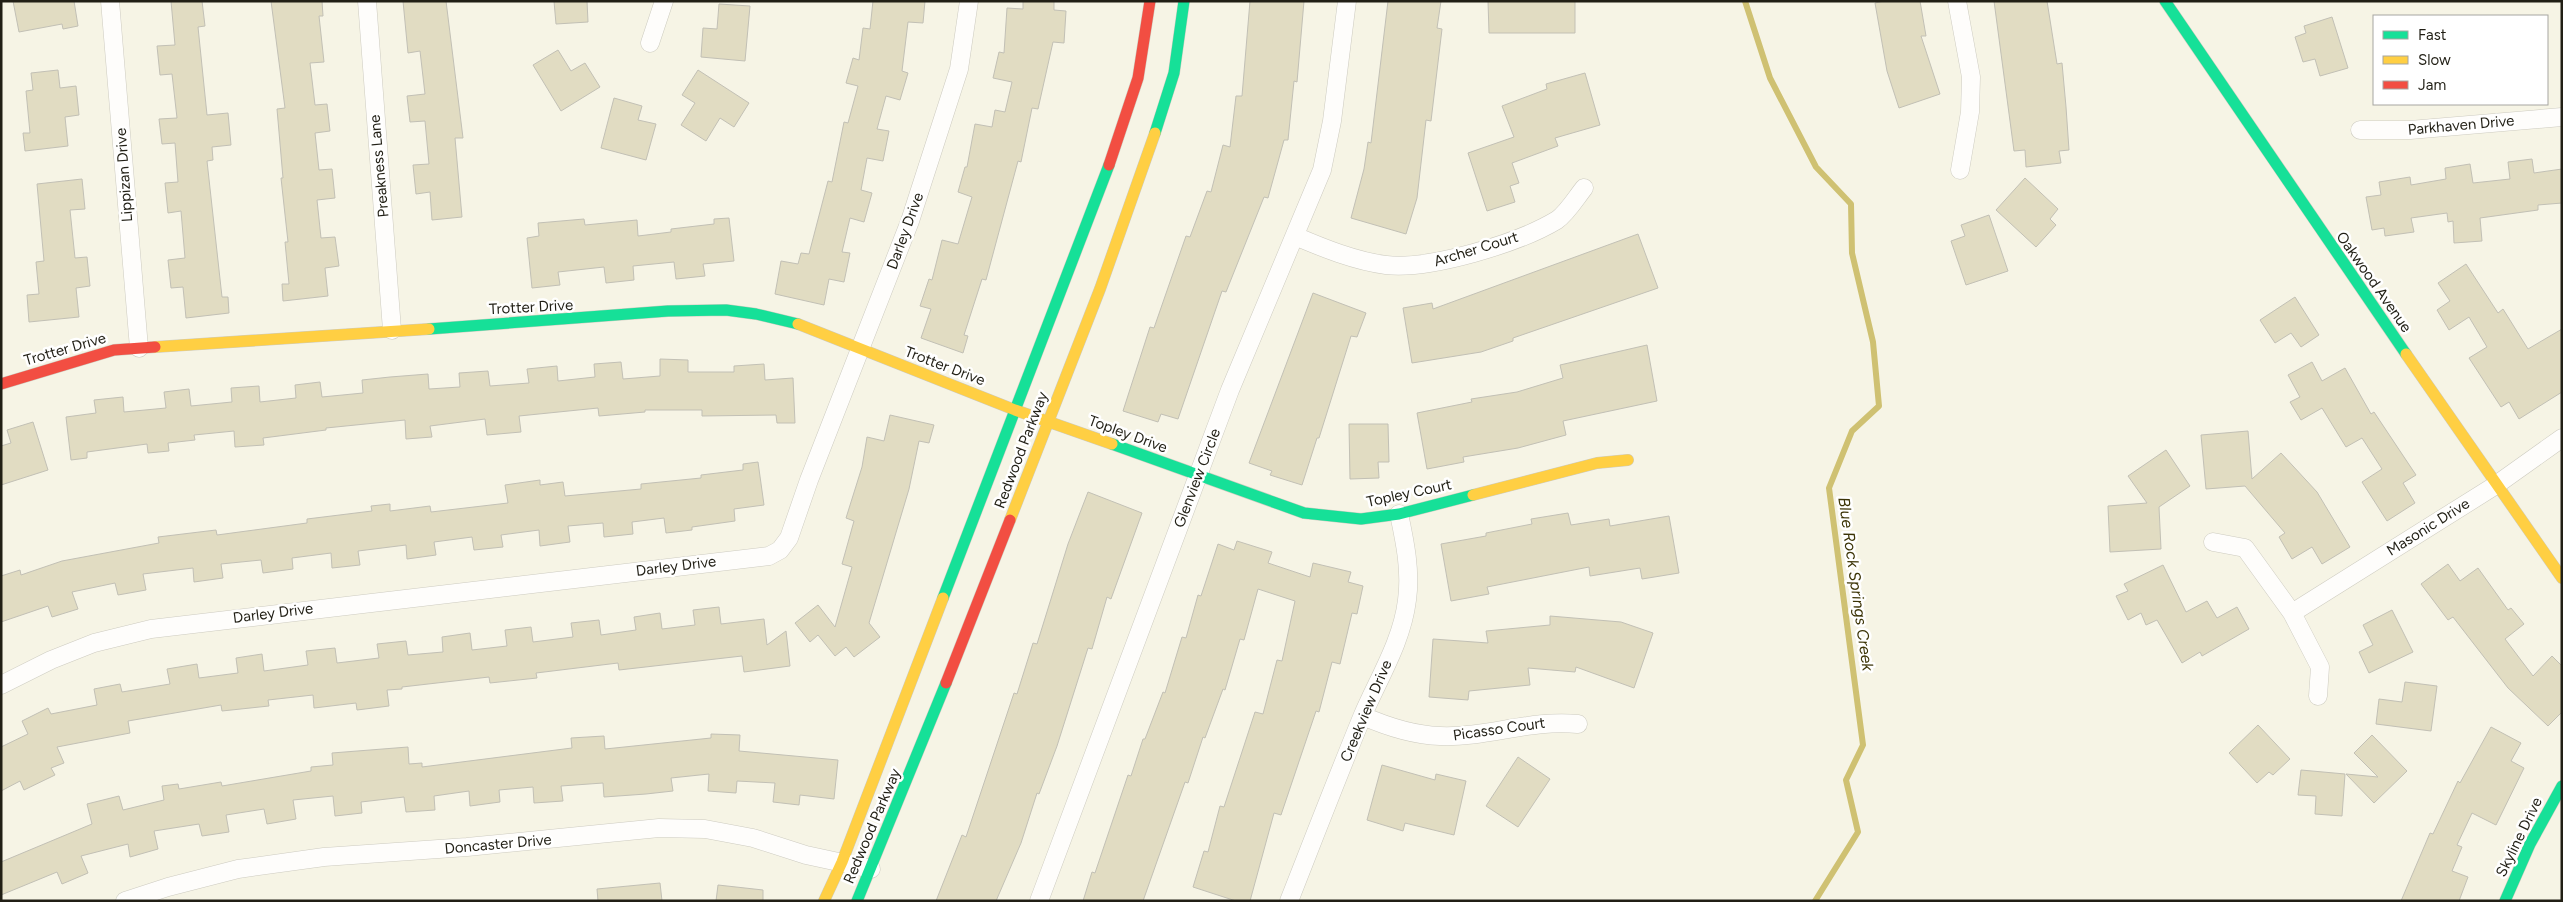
<svg xmlns="http://www.w3.org/2000/svg" width="2563" height="902" viewBox="0 0 2563 902" font-family="Figtree,sans-serif">
<rect width="100%" height="100%" fill="#f6f4e5"/>
<g fill="none" stroke-linecap="round" stroke-linejoin="round">
<path stroke="#cfc172" stroke-width="6" d="M 1745,1 L 1770,78 L 1816,167 L 1851,204 L 1852,253 L 1873,342 L 1879,406 L 1852,431 L 1829,488 L 1863,745 L 1846,780 L 1858,832 L 1815,901"/>
</g>
<path fill="#e1dcc2" stroke="#c2c0b5" d="M 13,1 L 74,1 L 78,26 L 63,29 L 62,24 L 19,32 Z
M 171,1 L 202,1 L 205,26 L 198,27 L 207,115 L 228,113 L 231,145 L 212,147 L 213,160 L 207,161 L 222,297 L 228,297 L 229,313 L 186,318 L 183,287 L 171,288 L 168,260 L 185,258 L 181,211 L 168,213 L 165,183 L 178,182 L 175,143 L 162,144 L 159,119 L 177,118 L 172,74 L 160,75 L 157,46 L 175,45 Z
M 271,1 L 322,1 L 323,16 L 319,16 L 324,62 L 310,63 L 315,105 L 327,104 L 330,131 L 315,133 L 319,170 L 332,169 L 335,198 L 317,200 L 321,238 L 335,237 L 339,266 L 325,268 L 328,296 L 283,301 L 282,284 L 289,284 L 285,242 L 288,242 L 281,178 L 283,178 L 277,109 L 285,108 Z
M 403,1 L 446,1 L 463,138 L 455,138 L 462,217 L 432,220 L 430,192 L 416,194 L 413,165 L 429,164 L 425,121 L 410,122 L 407,96 L 425,94 L 420,51 L 408,53 Z
M 554,1 L 587,1 L 588,22 L 556,24 Z
M 873,1 L 925,1 L 923,23 L 908,22 L 902,71 L 908,73 L 900,100 L 886,96 L 877,129 L 889,131 L 883,161 L 867,158 L 861,190 L 872,193 L 864,222 L 850,218 L 842,252 L 850,253 L 844,282 L 829,279 L 824,305 L 775,294 L 781,261 L 798,264 L 801,253 L 809,254 L 828,181 L 832,182 L 844,122 L 848,123 L 858,86 L 846,83 L 853,58 L 859,60 L 863,28 L 870,29 Z
M 1023,1 L 1054,1 L 1054,10 L 1066,11 L 1064,43 L 1053,42 L 1038,109 L 1032,108 L 1021,162 L 1018,161 L 986,280 L 982,279 L 964,335 L 968,336 L 963,353 L 921,338 L 931,309 L 920,306 L 929,279 L 932,280 L 942,240 L 958,244 L 972,197 L 958,192 L 965,167 L 967,167 L 975,124 L 992,127 L 995,110 L 1005,112 L 1012,82 L 993,78 L 999,52 L 1004,53 L 1007,8 L 1023,9 Z
M 1250,1 L 1304,1 L 1297,82 L 1294,81 L 1288,140 L 1284,140 L 1268,198 L 1264,197 L 1226,292 L 1222,291 L 1178,419 L 1161,414 L 1158,422 L 1123,411 L 1150,327 L 1154,328 L 1186,236 L 1190,237 L 1207,191 L 1211,192 L 1223,145 L 1230,147 L 1236,96 L 1242,96 Z
M 1388,1 L 1441,1 L 1437,28 L 1442,29 L 1431,121 L 1426,120 L 1417,198 L 1406,234 L 1351,218 L 1364,169 L 1368,142 L 1371,143 Z
M 1488,1 L 1575,1 L 1575,33 L 1489,33 Z
M 1884,1 L 1920,1 L 1926,36 L 1921,36 L 1940,94 L 1899,108 L 1887,71 L 1875,3 Z
M 1994,1 L 2047,1 L 2057,64 L 2062,63 L 2066,107 L 2069,150 L 2059,151 L 2061,163 L 2026,167 L 2025,150 L 2014,151 Z
M 719,4 L 750,6 L 745,61 L 701,57 L 703,28 L 717,29 Z
M 2332,17 L 2348,68 L 2320,76 L 2315,59 L 2303,62 L 2295,37 L 2306,33 L 2304,26 Z
M 558,50 L 571,71 L 585,63 L 600,87 L 561,111 L 533,65 Z
M 58,70 L 60,88 L 76,86 L 79,115 L 65,117 L 68,146 L 25,151 L 23,133 L 30,133 L 26,91 L 33,90 L 31,73 Z
M 698,70 L 749,103 L 734,127 L 720,118 L 706,141 L 681,125 L 695,103 L 682,95 Z
M 1585,73 L 1600,125 L 1555,138 L 1558,146 L 1512,163 L 1519,183 L 1510,186 L 1515,202 L 1487,211 L 1468,153 L 1514,137 L 1502,106 L 1547,89 L 1546,84 Z
M 614,98 L 642,106 L 638,120 L 656,124 L 646,160 L 601,148 Z
M 2532,159 L 2534,173 L 2562,169 L 2562,203 L 2538,205 L 2538,210 L 2480,218 L 2482,241 L 2454,243 L 2453,221 L 2448,222 L 2447,213 L 2411,218 L 2414,232 L 2385,236 L 2384,228 L 2372,230 L 2366,197 L 2381,195 L 2379,182 L 2410,177 L 2411,185 L 2446,179 L 2445,168 L 2470,164 L 2473,183 L 2510,179 L 2508,162 Z
M 2025,178 L 2058,209 L 2050,219 L 2056,225 L 2036,247 L 1996,210 Z
M 82,179 L 85,209 L 70,210 L 75,258 L 87,257 L 90,286 L 76,288 L 79,317 L 29,322 L 27,295 L 39,294 L 36,262 L 44,261 L 37,184 Z
M 1989,215 L 2008,271 L 1966,285 L 1951,241 L 1965,236 L 1961,225 Z
M 729,218 L 734,261 L 703,264 L 705,276 L 676,279 L 674,262 L 633,266 L 634,280 L 606,283 L 604,267 L 558,272 L 560,285 L 532,288 L 527,238 L 539,236 L 538,223 L 584,219 L 585,225 L 637,220 L 638,236 L 671,232 L 671,229 L 714,224 L 714,219 Z
M 1638,234 L 1658,288 L 1513,338 L 1513,341 L 1481,352 L 1412,363 L 1403,308 L 1432,303 L 1433,309 Z
M 2466,264 L 2498,313 L 2503,309 L 2528,349 L 2562,329 L 2562,392 L 2519,419 L 2509,402 L 2501,407 L 2469,358 L 2487,347 L 2469,317 L 2449,330 L 2437,310 L 2450,301 L 2438,283 Z
M 1313,293 L 1366,313 L 1357,337 L 1351,336 L 1319,438 L 1317,438 L 1302,485 L 1270,475 L 1272,471 L 1249,463 Z
M 2295,297 L 2319,335 L 2301,347 L 2291,333 L 2275,343 L 2260,320 Z
M 1647,345 L 1657,401 L 1563,421 L 1566,435 L 1518,448 L 1463,457 L 1464,462 L 1427,469 L 1417,413 L 1472,402 L 1471,399 L 1517,392 L 1563,378 L 1560,365 Z
M 660,359 L 688,360 L 688,372 L 734,372 L 734,366 L 764,364 L 765,380 L 793,378 L 795,423 L 777,423 L 776,415 L 702,416 L 702,410 L 645,410 L 645,412 L 599,416 L 598,408 L 519,416 L 521,432 L 487,435 L 485,419 L 430,426 L 432,437 L 406,439 L 405,420 L 326,428 L 326,430 L 263,438 L 264,445 L 235,447 L 234,431 L 194,435 L 195,440 L 168,443 L 169,451 L 148,453 L 147,444 L 87,452 L 87,458 L 71,460 L 66,417 L 96,413 L 94,400 L 123,397 L 124,412 L 166,408 L 164,392 L 189,389 L 191,406 L 232,402 L 231,388 L 259,386 L 260,402 L 296,398 L 295,385 L 320,382 L 322,397 L 363,393 L 362,380 L 390,377 L 428,374 L 429,389 L 460,387 L 459,373 L 488,371 L 490,386 L 529,383 L 527,369 L 557,366 L 558,381 L 595,377 L 594,364 L 621,362 L 623,379 L 660,376 Z
M 2312,362 L 2322,381 L 2345,368 L 2371,414 L 2374,412 L 2416,475 L 2403,483 L 2415,503 L 2387,521 L 2362,482 L 2382,469 L 2362,438 L 2346,447 L 2322,408 L 2301,420 L 2290,402 L 2300,397 L 2288,375 Z
M 890,415 L 934,425 L 929,443 L 919,441 L 909,489 L 869,623 L 880,637 L 854,657 L 846,647 L 835,656 L 818,635 L 810,642 L 795,623 L 818,605 L 835,627 L 852,567 L 842,564 L 854,521 L 846,518 L 862,467 L 867,437 L 884,441 Z
M 33,422 L 48,470 L 1,485 L 1,446 L 11,443 L 7,430 Z
M 1349,424 L 1388,424 L 1389,462 L 1378,462 L 1379,478 L 1350,479 Z
M 2248,431 L 2252,479 L 2281,453 L 2317,492 L 2350,547 L 2322,564 L 2312,547 L 2292,559 L 2279,537 L 2285,533 L 2245,486 L 2206,489 L 2201,435 Z
M 2166,450 L 2190,486 L 2159,507 L 2161,549 L 2110,552 L 2108,506 L 2147,503 L 2128,476 Z
M 758,462 L 764,505 L 734,509 L 735,521 L 692,527 L 692,530 L 666,533 L 664,518 L 632,522 L 633,534 L 604,537 L 603,523 L 568,526 L 570,542 L 540,546 L 539,530 L 501,535 L 503,547 L 474,550 L 472,537 L 434,542 L 436,555 L 407,559 L 406,545 L 358,551 L 360,565 L 332,568 L 331,553 L 292,558 L 293,569 L 263,573 L 261,560 L 221,564 L 223,578 L 194,582 L 193,568 L 143,574 L 146,590 L 118,595 L 115,583 L 72,592 L 78,609 L 52,617 L 48,606 L 1,622 L 1,576 L 20,570 L 21,575 L 62,561 L 159,543 L 158,537 L 216,530 L 217,535 L 307,523 L 307,519 L 372,511 L 371,506 L 390,504 L 390,511 L 430,506 L 431,512 L 508,503 L 505,485 L 540,480 L 540,485 L 563,482 L 565,496 L 641,489 L 641,484 L 701,478 L 701,475 L 743,470 L 743,464 Z
M 1088,492 L 1142,513 L 1111,599 L 1107,597 L 1092,649 L 1088,648 L 1057,746 L 1039,794 L 1037,793 L 1021,843 L 996,901 L 936,901 L 962,835 L 966,837 L 1014,693 L 1017,694 L 1033,643 L 1037,644 L 1068,544 Z
M 1568,513 L 1571,525 L 1609,519 L 1610,526 L 1669,516 L 1679,573 L 1642,579 L 1640,568 L 1590,576 L 1589,567 L 1487,587 L 1489,594 L 1451,601 L 1441,544 L 1486,536 L 1486,533 L 1532,524 L 1531,519 Z
M 1237,541 L 1272,552 L 1268,563 L 1310,577 L 1313,563 L 1351,572 L 1348,582 L 1363,586 L 1357,614 L 1352,613 L 1340,664 L 1332,662 L 1319,712 L 1316,711 L 1281,815 L 1274,813 L 1250,901 L 1236,901 L 1193,887 L 1204,851 L 1208,852 L 1220,806 L 1224,807 L 1255,712 L 1263,714 L 1277,660 L 1282,661 L 1295,601 L 1258,589 L 1244,640 L 1240,639 L 1225,690 L 1223,689 L 1205,738 L 1203,737 L 1188,783 L 1185,782 L 1143,901 L 1083,901 L 1092,872 L 1095,873 L 1128,775 L 1131,776 L 1143,739 L 1145,739 L 1163,692 L 1165,693 L 1182,637 L 1186,638 L 1198,595 L 1201,596 L 1218,544 L 1234,550 Z
M 2448,564 L 2460,581 L 2478,568 L 2508,610 L 2511,608 L 2524,624 L 2505,639 L 2533,676 L 2552,656 L 2562,666 L 2562,712 L 2548,726 L 2508,688 L 2453,617 L 2448,620 L 2421,584 Z
M 2163,565 L 2186,612 L 2207,601 L 2217,618 L 2237,607 L 2249,629 L 2202,656 L 2200,652 L 2182,663 L 2157,620 L 2146,625 L 2141,613 L 2128,620 L 2116,596 L 2128,591 L 2124,584 Z
M 719,607 L 721,624 L 764,619 L 767,645 L 786,631 L 790,666 L 744,672 L 742,656 L 619,670 L 618,663 L 536,673 L 537,678 L 490,683 L 489,677 L 402,687 L 402,689 L 387,690 L 389,706 L 357,710 L 356,703 L 314,708 L 313,695 L 268,700 L 269,706 L 222,711 L 221,705 L 128,721 L 130,733 L 57,747 L 64,763 L 51,768 L 55,775 L 24,790 L 20,781 L 1,791 L 1,747 L 28,734 L 22,721 L 48,708 L 51,714 L 97,705 L 94,689 L 120,684 L 122,692 L 170,684 L 167,669 L 197,664 L 199,678 L 238,673 L 236,658 L 262,654 L 264,671 L 308,665 L 306,651 L 335,648 L 337,663 L 379,658 L 377,644 L 406,641 L 408,655 L 443,652 L 442,637 L 470,633 L 472,650 L 507,646 L 505,630 L 531,627 L 533,642 L 573,637 L 571,623 L 599,620 L 601,635 L 636,630 L 634,617 L 660,613 L 662,629 L 695,625 L 693,610 Z
M 2392,610 L 2413,652 L 2369,673 L 2359,652 L 2373,645 L 2363,625 Z
M 1550,616 L 1621,622 L 1653,633 L 1634,688 L 1576,667 L 1575,672 L 1528,668 L 1530,685 L 1469,691 L 1468,700 L 1429,697 L 1433,639 L 1488,643 L 1486,631 L 1550,625 Z
M 2405,682 L 2437,686 L 2431,731 L 2376,724 L 2379,699 L 2402,702 Z
M 2258,725 L 2290,759 L 2273,775 L 2269,772 L 2257,783 L 2229,753 Z
M 2491,727 L 2521,743 L 2511,761 L 2524,768 L 2496,825 L 2472,813 L 2457,845 L 2462,847 L 2452,871 L 2468,877 L 2459,901 L 2401,901 L 2430,833 L 2433,834 L 2458,781 L 2460,783 Z
M 711,734 L 740,735 L 739,751 L 838,760 L 834,799 L 800,795 L 799,805 L 773,802 L 775,783 L 737,781 L 736,793 L 708,791 L 709,774 L 671,778 L 673,791 L 646,794 L 604,797 L 603,783 L 561,786 L 563,801 L 534,803 L 533,787 L 499,790 L 500,802 L 470,806 L 469,791 L 434,796 L 435,810 L 406,812 L 404,797 L 361,802 L 362,813 L 335,816 L 333,796 L 293,800 L 296,819 L 267,824 L 264,809 L 226,815 L 229,832 L 202,836 L 199,824 L 154,831 L 158,849 L 130,857 L 128,844 L 81,856 L 88,873 L 62,884 L 57,872 L 1,895 L 1,862 L 92,824 L 87,804 L 119,796 L 123,810 L 164,800 L 162,786 L 178,784 L 179,789 L 221,782 L 222,786 L 311,771 L 311,767 L 333,765 L 332,753 L 408,747 L 409,764 L 422,763 L 422,767 L 572,748 L 571,738 L 604,736 L 605,749 L 711,738 Z
M 2372,735 L 2407,771 L 2374,803 L 2346,774 L 2378,777 L 2354,753 Z
M 1518,757 L 1550,779 L 1518,827 L 1486,806 Z
M 1382,765 L 1435,780 L 1436,774 L 1466,781 L 1454,835 L 1405,823 L 1403,831 L 1367,820 Z
M 2301,770 L 2345,774 L 2342,816 L 2315,814 L 2316,796 L 2298,795 Z
M 660,883 L 662,901 L 598,901 L 597,889 Z
M 718,885 L 763,890 L 763,901 L 716,901 Z"/>
<g fill="none" stroke-linecap="round" stroke-linejoin="round">
<g stroke="#cdcbc0" stroke-width="19">
<path id="street" d="M 110,1 L 139,348
M 367,1 L 392,330
M 1957,1 L 1971,77 L 1970,112 L 1960,170
M 650,43 L 664,1
M 2360,130 L 2410,130 L 2562,117
M 1295,236 C 1323,248 1355,261 1386,265 C 1430,270 1519,243 1557,220 C 1567,213 1576,198 1584,188
M 2213,542 L 2245,548 L 2292,613 L 2320,667 L 2318,696
M 2292,613 L 2496,485 L 2562,438
M 1,685 L 51,660 L 94,643 L 151,629 L 769,556 L 780,550 L 789,538 L 809,480 L 910,221 L 959,69 L 969,1
M 1363,716 C 1388,727 1412,735 1440,736 C 1487,738 1531,719 1578,724
M 125,901 L 168,887 L 238,869 L 324,857 L 467,847 L 659,828 L 705,829 L 753,838 L 806,855 L 871,869
M 1039,901 L 1230,390 L 1322,170 L 1332,121 L 1347,1
M 1289,901 C 1313,840 1337,778 1362,717 C 1378,679 1402,642 1407,600 C 1411,571 1405,542 1399,514"/>
</g>
<g stroke="#cdcbc0" stroke-width="12">
<path id="fast" d="M 2165,1 L 2406,354
M 1155,133 L 1174,73 L 1184,1
M 429,329 L 668,311 L 726,310 L 756,314 L 798,324
M 1112,444 L 1304,513 L 1361,519 L 1399,514 L 1473,495
M 943,598 L 1109,165
M 857,901 L 946,683
M 2505,901 L 2530,844 L 2562,786"/>
</g>
<g stroke="#cdcbc0" stroke-width="12">
<path id="slow" d="M 798,324 L 1015,410 L 1112,444
M 155,347 L 429,329
M 2406,354 L 2562,578
M 1473,495 L 1597,463 L 1628,460
M 1010,520 L 1100,289 L 1155,133
M 824,901 L 842,862 L 943,598"/>
</g>
<g stroke="#cdcbc0" stroke-width="12">
<path id="jam" d="M 1109,165 L 1138,78 L 1150,1
M 1,384 L 114,350 L 155,347
M 946,683 L 1010,520"/>
</g>
<use href="#street" stroke="#fefdfb" stroke-width="18"/>
<use href="#fast" stroke="#16e098" stroke-width="11"/>
<use href="#slow" stroke="#ffcf43" stroke-width="11"/>
<use href="#jam" stroke="#f24e42" stroke-width="11"/>
</g>
<g text-anchor="middle" dominant-baseline="central" stroke-width="5" stroke-linejoin="round" paint-order="stroke">
<g font-size="15" fill="#211f15" stroke="#fff">
<text transform="translate(2461 125) rotate(-5)">Parkhaven Drive</text>
<text transform="translate(379 166) rotate(-95)">Preakness Lane</text>
<text transform="translate(124 175) rotate(-94)">Lippizan Drive</text>
<text transform="translate(905 231) rotate(-70)">Darley Drive</text>
<text transform="translate(1476 249) rotate(-17)">Archer Court</text>
<text transform="translate(2374 282) rotate(55)">Oakwood Avenue</text>
<text transform="translate(531 307) rotate(-3)">Trotter Drive</text>
<text transform="translate(65 349) rotate(-16)">Trotter Drive</text>
<text transform="translate(945 366) rotate(21)">Trotter Drive</text>
<text transform="translate(1128 434) rotate(20)">Topley Drive</text>
<text transform="translate(1021 450) rotate(-69)">Redwood Parkway</text>
<text transform="translate(1197 478) rotate(-69)">Glenview Circle</text>
<text transform="translate(1409 493) rotate(-12)">Topley Court</text>
<text transform="translate(2428 527) rotate(-32)">Masonic Drive</text>
<text transform="translate(676 566) rotate(-7)">Darley Drive</text>
<text transform="translate(273 613) rotate(-7)">Darley Drive</text>
<text transform="translate(1366 711) rotate(-67)">Creekview Drive</text>
<text transform="translate(1499 729) rotate(-8)">Picasso Court</text>
<text transform="translate(872 826) rotate(-67)">Redwood Parkway</text>
<text transform="translate(2519 837) rotate(-64)">Skyline Drive</text>
<text transform="translate(498 844) rotate(-5)">Doncaster Drive</text>
</g>
<g font-size="16" font-style="italic" fill="#3c3406" stroke="#fff">
<text transform="translate(1856 584) rotate(82)">Blue Rock Springs Creek</text>
</g>
</g>
<rect width="2563" height="902" fill="none" stroke="#211f15" stroke-width="5"/>
<rect x="2373" y="15" width="175" height="90" fill="#ffffff" stroke="#a6a5a1"/>
<rect x="2383" y="31" width="25" height="8" fill="#16e098" stroke="#a6a5a1"/>
<text x="2418" y="40" font-size="15" fill="#211f15">Fast</text>
<rect x="2383" y="56" width="25" height="8" fill="#ffcf43" stroke="#a6a5a1"/>
<text x="2418" y="65" font-size="15" fill="#211f15">Slow</text>
<rect x="2383" y="81" width="25" height="8" fill="#f24e42" stroke="#a6a5a1"/>
<text x="2418" y="90" font-size="15" fill="#211f15">Jam</text>
</svg>
